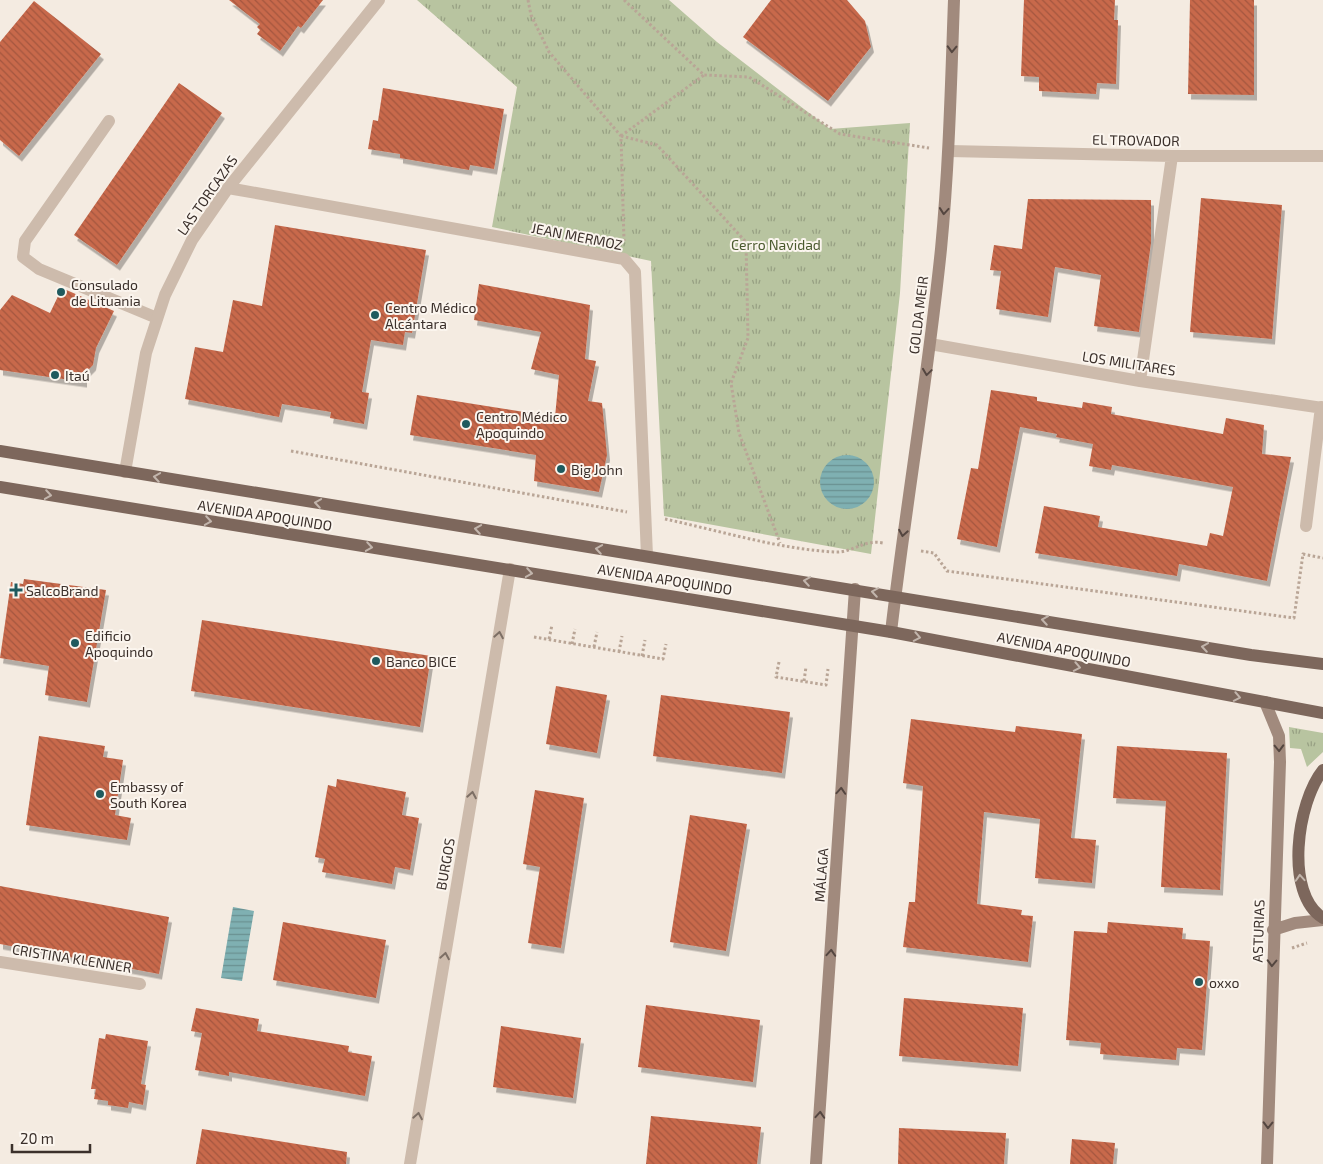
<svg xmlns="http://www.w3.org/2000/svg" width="1323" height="1164" viewBox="0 0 1323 1164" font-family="'Exo 2',sans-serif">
<defs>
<pattern id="grass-tufts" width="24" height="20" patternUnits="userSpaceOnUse" patternTransform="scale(1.25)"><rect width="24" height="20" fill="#b8c4a0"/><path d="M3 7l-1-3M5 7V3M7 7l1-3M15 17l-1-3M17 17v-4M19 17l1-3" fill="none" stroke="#97a083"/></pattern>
<pattern id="water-rules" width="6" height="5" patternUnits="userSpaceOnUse" patternTransform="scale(1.25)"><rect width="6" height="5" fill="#7fb0b2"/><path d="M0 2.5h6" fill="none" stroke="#699091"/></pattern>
<pattern id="building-back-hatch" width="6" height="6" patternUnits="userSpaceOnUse" patternTransform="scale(1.25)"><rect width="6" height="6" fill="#c8694b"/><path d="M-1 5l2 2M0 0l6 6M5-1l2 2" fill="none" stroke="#a4573f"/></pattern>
<filter id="shadow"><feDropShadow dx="3" dy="5.5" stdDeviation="0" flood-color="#0004"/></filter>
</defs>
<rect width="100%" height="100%" fill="#f4ebe1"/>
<path fill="url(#grass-tufts)" d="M 417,0 L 669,0 L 717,42 L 830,129 L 910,123 L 900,293 L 871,554 L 664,516 L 651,261 L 492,227 L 517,87 Z
M 1289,727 L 1323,733 L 1323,752 L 1307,767 L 1301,749 L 1290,748 Z"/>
<path fill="url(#water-rules)" d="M820 482a27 27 0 1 1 54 0a27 27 0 1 1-54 0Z
M 233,907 L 254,911 L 242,981 L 221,978 Z"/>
<path fill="url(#building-back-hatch)" filter="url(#shadow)" d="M 229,0 L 323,0 L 301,28 L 298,26 L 280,51 L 257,34 L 260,30 L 257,27 L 260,24 Z
M 771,0 L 847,0 L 865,21 L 871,47 L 828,101 L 743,37 Z
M 1024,0 L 1115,0 L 1114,20 L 1118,20 L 1116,84 L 1097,83 L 1096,94 L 1039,91 L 1039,77 L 1021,76 Z
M 1190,0 L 1254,0 L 1254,95 L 1188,94 Z
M 34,1 L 101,54 L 19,156 L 0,140 L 0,42 Z
M 179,83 L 222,113 L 117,265 L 74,235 Z
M 383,88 L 504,109 L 494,169 L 470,165 L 469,170 L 400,158 L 400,154 L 368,149 L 373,120 L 378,121 Z
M 1201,198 L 1282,205 L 1272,339 L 1190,332 Z
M 1028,199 L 1151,200 L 1151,243 L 1139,332 L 1094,326 L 1101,275 L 1055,267 L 1048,317 L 996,309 L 1001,271 L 990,270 L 994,245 L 1022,249 Z
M 275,225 L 426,250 L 412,333 L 405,332 L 403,345 L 371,340 L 362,392 L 369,393 L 364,424 L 330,418 L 331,412 L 282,404 L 279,417 L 185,399 L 195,347 L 223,352 L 233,300 L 262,306 Z
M 479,284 L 590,305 L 585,359 L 596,361 L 588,401 L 602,403 L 607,455 L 599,492 L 534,481 L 536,455 L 410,435 L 417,395 L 555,417 L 559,375 L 531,369 L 541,332 L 474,320 Z
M 62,288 L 114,311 L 96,348 L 93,365 L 84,374 L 84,382 L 0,370 L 0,310 L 12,295 L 50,313 Z
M 991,390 L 1037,397 L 1037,401 L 1082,408 L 1083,402 L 1112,407 L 1111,414 L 1223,434 L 1226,418 L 1264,425 L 1262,454 L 1291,457 L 1267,581 L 1179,564 L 1177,576 L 1035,553 L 1044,506 L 1100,516 L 1098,527 L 1207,546 L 1210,533 L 1223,536 L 1233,487 L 1112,465 L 1111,470 L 1089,466 L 1093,444 L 1056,437 L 1057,434 L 1020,427 L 997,547 L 957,539 L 971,468 L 978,469 Z
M 24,579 L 106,590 L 87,702 L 45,695 L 49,666 L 0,658 L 11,582 L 23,584 Z
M 202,620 L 431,656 L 420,727 L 191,691 Z
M 556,686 L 607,695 L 597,753 L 546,744 Z
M 661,695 L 790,712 L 782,773 L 653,756 Z
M 911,719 L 1015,732 L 1016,726 L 1082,734 L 1071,838 L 1096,840 L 1092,883 L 1035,878 L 1040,819 L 984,812 L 977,904 L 1022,910 L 1021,915 L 1033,916 L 1028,962 L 903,947 L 909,902 L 915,902 L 923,786 L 903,783 Z
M 39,736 L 105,746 L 103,757 L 123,760 L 115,815 L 131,818 L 127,840 L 26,825 Z
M 1117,746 L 1227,753 L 1220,890 L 1161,887 L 1166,801 L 1113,798 Z
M 337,779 L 406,792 L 402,815 L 419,818 L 410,870 L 395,867 L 392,884 L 322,872 L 325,859 L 315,857 L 328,785 L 336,787 Z
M 535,790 L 584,798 L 561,948 L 528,943 L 540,867 L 523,864 Z
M 690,815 L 747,824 L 726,951 L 670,942 Z
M 0,886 L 169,917 L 159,974 L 0,944 Z
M 283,922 L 386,940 L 376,998 L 273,980 Z
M 1108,922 L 1183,928 L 1182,939 L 1210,941 L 1202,1050 L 1177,1048 L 1176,1060 L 1100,1054 L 1101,1043 L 1066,1040 L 1074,931 L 1107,933 Z
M 904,998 L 1023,1008 L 1018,1066 L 899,1056 Z
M 646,1005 L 760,1020 L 753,1082 L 638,1067 Z
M 196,1008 L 259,1019 L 257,1031 L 349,1046 L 348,1052 L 372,1056 L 365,1096 L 229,1072 L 229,1076 L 195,1070 L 202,1033 L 191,1031 Z
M 501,1026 L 581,1038 L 573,1098 L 493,1087 Z
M 106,1034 L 148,1041 L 141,1084 L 146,1085 L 143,1105 L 129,1102 L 128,1108 L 108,1105 L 108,1101 L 94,1099 L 96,1089 L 91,1089 L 99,1038 L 105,1039 Z
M 651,1116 L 761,1127 L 757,1164 L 646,1164 Z
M 899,1128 L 1006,1133 L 1004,1164 L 898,1164 Z
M 202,1129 L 347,1152 L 346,1164 L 196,1164 Z
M 1072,1139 L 1115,1143 L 1113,1164 L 1070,1164 Z"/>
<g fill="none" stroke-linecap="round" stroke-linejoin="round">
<path stroke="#b9a596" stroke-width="3" stroke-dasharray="2.5 2.5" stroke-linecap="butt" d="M 528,0 L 531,15 L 549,52 L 621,136 L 624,241
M 624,0 L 704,75 L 749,77 L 840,134 L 929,148
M 621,136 L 657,145 L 746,242 L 748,338 L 731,383 L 739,433 L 780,543
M 621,136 L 704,75
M 291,451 L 627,512
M 665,519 C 721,531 778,549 835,552 C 852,553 864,539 883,543
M 921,551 L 934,553 L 947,571 L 1294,618 L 1303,554 L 1323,558
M 534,637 L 663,659 L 666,644
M 549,639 L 552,625
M 572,644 L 575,629
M 594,647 L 597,632
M 619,652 L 622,636
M 642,656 L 645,640
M 779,662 L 776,677 L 826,685 L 828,669
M 804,681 L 806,667
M 1292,948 L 1307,943"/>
<path stroke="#cdbbac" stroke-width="12" d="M 109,121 L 25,241 L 23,257 L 39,269 L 157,318
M 0,962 L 140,984"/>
<path stroke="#cdbbac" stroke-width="12" d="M 949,151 L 1172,156 L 1323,156
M 228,188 L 624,259 L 635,272 L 647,556
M 930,344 L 1140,381 L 1323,408
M 1140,381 L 1172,156
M 125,472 L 146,353 L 165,295 L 192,240 L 228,188 L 379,0
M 1306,526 L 1321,407
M 410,1164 L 510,569"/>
<path stroke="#a18a7d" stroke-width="12" d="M 891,632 C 906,504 928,377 941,249 C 949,166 951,83 954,0
M 1265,702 L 1279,736 L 1280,762 L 1267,1164
M 1273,930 L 1295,923 L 1323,920
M 816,1164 L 855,589"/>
<path stroke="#7d675c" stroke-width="12" d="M 0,451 L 1251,655 L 1323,664
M 0,487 L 891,632 L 1323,713
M 1323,770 C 1297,802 1284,894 1323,918"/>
</g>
<defs><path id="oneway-chevron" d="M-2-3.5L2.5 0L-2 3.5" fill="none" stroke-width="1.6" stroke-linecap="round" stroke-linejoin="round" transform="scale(1.25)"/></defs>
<g stroke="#544640">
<use href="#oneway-chevron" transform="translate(952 49) rotate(92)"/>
<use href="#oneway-chevron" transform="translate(944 211) rotate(95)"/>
<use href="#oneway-chevron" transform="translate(927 372) rotate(98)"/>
<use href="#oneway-chevron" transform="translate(903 533) rotate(100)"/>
<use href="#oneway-chevron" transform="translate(1279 748) rotate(88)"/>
<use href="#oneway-chevron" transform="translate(841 791) rotate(-86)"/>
<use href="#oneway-chevron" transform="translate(831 953) rotate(-86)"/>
<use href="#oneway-chevron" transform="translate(1272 963) rotate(92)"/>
<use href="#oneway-chevron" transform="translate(820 1115) rotate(-86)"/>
<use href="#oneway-chevron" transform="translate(1268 1125) rotate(91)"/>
</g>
<g stroke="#c2b5ac">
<use href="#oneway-chevron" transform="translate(157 477) rotate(-171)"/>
<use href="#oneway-chevron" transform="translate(48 495) rotate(9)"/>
<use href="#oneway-chevron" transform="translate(318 503) rotate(-171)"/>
<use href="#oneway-chevron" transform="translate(208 521) rotate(9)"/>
<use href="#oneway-chevron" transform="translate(478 529) rotate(-171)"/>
<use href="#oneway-chevron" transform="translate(369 547) rotate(9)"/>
<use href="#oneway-chevron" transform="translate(599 549) rotate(-171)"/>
<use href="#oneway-chevron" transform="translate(529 573) rotate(9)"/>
<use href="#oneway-chevron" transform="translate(807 581) rotate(-171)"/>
<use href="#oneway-chevron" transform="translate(875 592) rotate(-171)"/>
<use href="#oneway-chevron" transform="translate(1045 620) rotate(-171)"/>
<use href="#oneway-chevron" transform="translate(917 637) rotate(11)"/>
<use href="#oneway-chevron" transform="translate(1205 647) rotate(-171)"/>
<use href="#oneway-chevron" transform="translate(1077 667) rotate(11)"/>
<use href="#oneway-chevron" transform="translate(1237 697) rotate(11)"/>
<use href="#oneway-chevron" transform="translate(1300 878) rotate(-94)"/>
</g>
<g stroke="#7d6f65">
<use href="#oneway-chevron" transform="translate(499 635) rotate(-80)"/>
<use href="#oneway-chevron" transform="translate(472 795) rotate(-80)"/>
<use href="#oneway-chevron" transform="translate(445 956) rotate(-80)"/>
<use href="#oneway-chevron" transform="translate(418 1116) rotate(-80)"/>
</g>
<g fill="#1f5a5e" stroke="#fbf5ee" stroke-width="2">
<circle cx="61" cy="292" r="5"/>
<circle cx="375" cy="315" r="5"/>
<circle cx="55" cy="375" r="5"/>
<circle cx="466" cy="424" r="5"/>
<circle cx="561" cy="469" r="5"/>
<path d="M13.5 582.5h5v5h5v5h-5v5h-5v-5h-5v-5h5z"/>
<circle cx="75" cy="643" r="5"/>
<circle cx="376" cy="661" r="5"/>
<circle cx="100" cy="794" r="5"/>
<circle cx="1199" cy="982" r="5"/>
</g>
<g text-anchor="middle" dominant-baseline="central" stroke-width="4" stroke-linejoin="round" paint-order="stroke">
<g font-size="14" fill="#3b302b" stroke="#fbf5ee">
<text transform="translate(1136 140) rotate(1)">EL TROVADOR</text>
<text transform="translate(207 195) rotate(-55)">LAS TORCAZAS</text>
<text transform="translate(577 236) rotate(11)">JEAN MERMOZ</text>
<text transform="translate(918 315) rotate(-83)">GOLDA MEIR</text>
<text transform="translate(1129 363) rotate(9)">LOS MILITARES</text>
<text transform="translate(265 515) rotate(9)">AVENIDA APOQUINDO</text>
<text transform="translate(665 579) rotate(9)">AVENIDA APOQUINDO</text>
<text transform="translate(1064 649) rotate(11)">AVENIDA APOQUINDO</text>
<text transform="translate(445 864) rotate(-80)">BURGOS</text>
<text transform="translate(821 875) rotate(-86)">MÁLAGA</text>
<text transform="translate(1258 931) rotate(-88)">ASTURIAS</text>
<text transform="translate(72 958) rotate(9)">CRISTINA KLENNER</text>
</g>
<g font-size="14" fill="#4a5a2e" stroke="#fbf5ee">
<text x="776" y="244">Cerro Navidad</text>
</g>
<g font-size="14" fill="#3b302b" stroke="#fbf5ee" text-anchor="start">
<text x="71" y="284">Consulado<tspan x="71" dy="16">de Lituania</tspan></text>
<text x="385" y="307">Centro Médico<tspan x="385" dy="16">Alcántara</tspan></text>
<text x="65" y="375">Itaú</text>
<text x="476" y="416">Centro Médico<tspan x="476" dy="16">Apoquindo</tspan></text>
<text x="571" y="469">Big John</text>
<text x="26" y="590">SalcoBrand</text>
<text x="85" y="635">Edificio<tspan x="85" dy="16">Apoquindo</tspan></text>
<text x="386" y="661">Banco BICE</text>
<text x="110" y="786">Embassy of<tspan x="110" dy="16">South Korea</tspan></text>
<text x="1209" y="982">oxxo</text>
</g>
</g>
<path d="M12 1144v8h78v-8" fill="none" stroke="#3b302b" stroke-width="2.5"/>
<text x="20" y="1144" font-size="15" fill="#3b302b" stroke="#fbf5ee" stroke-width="4" paint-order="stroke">20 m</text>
</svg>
